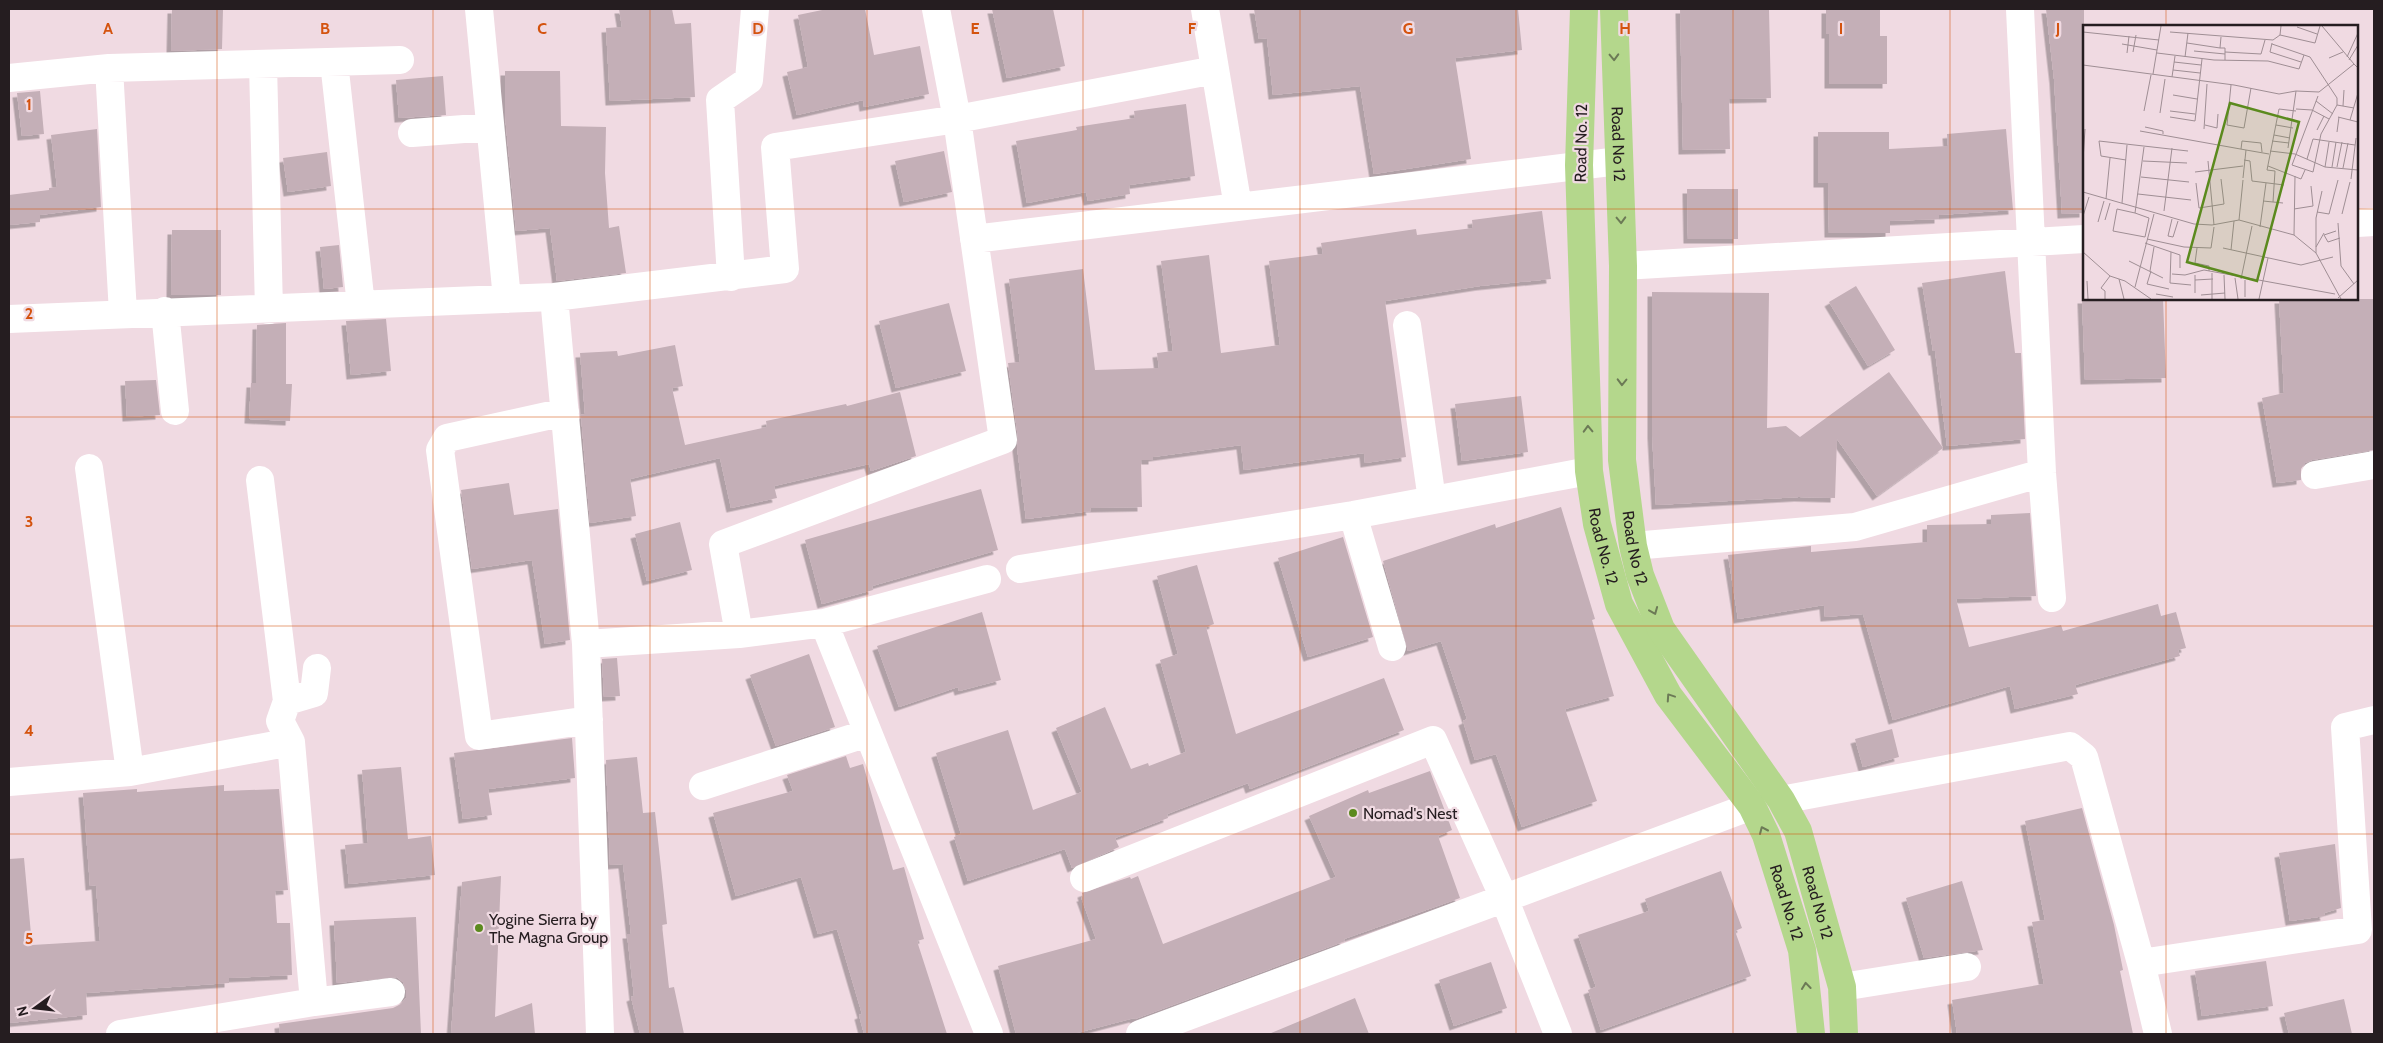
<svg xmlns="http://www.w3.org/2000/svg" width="2383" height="1043" viewBox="0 0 2383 1043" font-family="Cabin,sans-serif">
<defs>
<filter id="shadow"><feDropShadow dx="-4.5" dy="4.5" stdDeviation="0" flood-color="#0004"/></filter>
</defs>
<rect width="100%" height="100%" fill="#f0dae2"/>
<path fill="#c4afb7" filter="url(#shadow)" d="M 172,9 L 223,9 L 222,49 L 171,51 Z
M 619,9 L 672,9 L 675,24 L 691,23 L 695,97 L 610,101 L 606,28 L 622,27 Z
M 827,9 L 865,9 L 874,55 L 920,46 L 929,94 L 864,107 L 863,100 L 797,115 L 787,72 L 808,67 L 798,15 Z
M 992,9 L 1053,9 L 1065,66 L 1007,78 Z
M 1254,9 L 1518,9 L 1522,50 L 1455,58 L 1471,159 L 1374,174 L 1360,86 L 1273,95 L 1267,38 L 1259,39 Z
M 1680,9 L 1769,9 L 1771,98 L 1729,99 L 1730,149 L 1683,150 Z
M 1826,9 L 1880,9 L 1880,36 L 1887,36 L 1887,84 L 1829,84 L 1829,34 L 1826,34 Z
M 2046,9 L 2084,9 L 2084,213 L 2062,214 L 2054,79 Z
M 505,71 L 560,71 L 561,126 L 606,127 L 605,173 L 609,228 L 619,226 L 626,273 L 557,281 L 550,228 L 516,231 L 505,115 Z
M 443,76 L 446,115 L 399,118 L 396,80 Z
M 40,91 L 44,134 L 22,136 L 17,93 Z
M 1186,104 L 1195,176 L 1129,185 L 1130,194 L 1088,201 L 1086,192 L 1027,203 L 1016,141 L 1077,130 L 1076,127 L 1135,118 L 1134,111 Z
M 97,129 L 101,207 L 40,215 L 40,222 L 9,225 L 9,195 L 49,190 L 49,188 L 57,187 L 51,135 Z
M 2006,129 L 2013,210 L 1939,215 L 1939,219 L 1890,221 L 1890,233 L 1829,233 L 1828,183 L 1818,183 L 1818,132 L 1889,132 L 1889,149 L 1948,146 L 1947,134 Z
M 944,151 L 952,192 L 904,202 L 895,161 Z
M 327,152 L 331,186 L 288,192 L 283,158 Z
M 1687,189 L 1738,189 L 1738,239 L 1688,239 Z
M 1542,211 L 1551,279 L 1480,286 L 1385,301 L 1406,457 L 1365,463 L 1364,453 L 1244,470 L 1241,445 L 1153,457 L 1153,460 L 1141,460 L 1142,507 L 1090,508 L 1091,511 L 1026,519 L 1017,447 L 1018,438 L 1008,363 L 1020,362 L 1009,279 L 1083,269 L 1095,370 L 1159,368 L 1157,353 L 1173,351 L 1161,261 L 1209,255 L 1221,353 L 1280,345 L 1269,261 L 1323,254 L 1321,243 L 1416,229 L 1417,235 L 1473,228 L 1472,220 Z
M 172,230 L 221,230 L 221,295 L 171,295 Z
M 339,245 L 343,287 L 324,289 L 320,247 Z
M 2005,271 L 2015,353 L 2021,353 L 2025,439 L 1947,446 L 1935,351 L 1933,351 L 1922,283 Z
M 1856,286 L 1895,350 L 1868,366 L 1829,302 Z
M 1652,292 L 1769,293 L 1767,428 L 1786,426 L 1800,437 L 1889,372 L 1943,448 L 1877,496 L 1837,439 L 1835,498 L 1799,497 L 1656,505 L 1652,434 Z
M 2082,299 L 2163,299 L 2166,378 L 2085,380 Z
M 2279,299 L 2374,299 L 2374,450 L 2312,460 L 2305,463 L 2301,469 L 2301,480 L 2277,483 L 2262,398 L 2284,393 Z
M 949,303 L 966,371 L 896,388 L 879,321 Z
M 386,319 L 391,371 L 351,375 L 346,321 Z
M 286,323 L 286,384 L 292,384 L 290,421 L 249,419 L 251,383 L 256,383 L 257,325 Z
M 675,345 L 683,386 L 672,388 L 685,445 L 767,427 L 766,421 L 846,404 L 847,406 L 900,392 L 916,456 L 871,471 L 869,464 L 774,486 L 777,498 L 731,508 L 720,458 L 630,479 L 636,516 L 590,523 L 581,415 L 585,414 L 580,353 L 617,351 L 618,356 Z
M 156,380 L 160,415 L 127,417 L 125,381 Z
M 1521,396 L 1528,452 L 1462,461 L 1455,404 Z
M 509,483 L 514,515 L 558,509 L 570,640 L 545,644 L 532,560 L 472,569 L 461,490 Z
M 981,489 L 998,550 L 872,586 L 873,590 L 822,604 L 805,540 Z
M 1561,507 L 1595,619 L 1592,620 L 1614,696 L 1565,709 L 1597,801 L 1522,827 L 1496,754 L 1475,760 L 1463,721 L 1467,719 L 1441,641 L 1408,651 L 1383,561 L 1495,524 L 1496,528 Z
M 2030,513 L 2036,596 L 1956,599 L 1969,647 L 2061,625 L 2063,631 L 2158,604 L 2161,616 L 2176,612 L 2186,648 L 2178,650 L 2180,656 L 2075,685 L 2078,694 L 2015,709 L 2010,686 L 1893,720 L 1863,614 L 1825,617 L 1824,605 L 1738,619 L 1728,555 L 1811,546 L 1811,552 L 1927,542 L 1927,525 L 1991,524 L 1991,515 Z
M 680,522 L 692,570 L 647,581 L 635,534 Z
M 1343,537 L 1373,637 L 1308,657 L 1278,558 Z
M 1197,565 L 1214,624 L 1206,627 L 1236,734 L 1384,678 L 1404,730 L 1250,789 L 1248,783 L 1167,814 L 1168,818 L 1115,838 L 1119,847 L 1072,868 L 1065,849 L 968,881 L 954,837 L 961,834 L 936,753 L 1008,730 L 1033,810 L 1082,792 L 1056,728 L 1105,707 L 1131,769 L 1148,763 L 1149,766 L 1186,752 L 1160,660 L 1178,654 L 1157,576 Z
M 982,612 L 1001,680 L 959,691 L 958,687 L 899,707 L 877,646 Z
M 809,654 L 835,727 L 776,746 L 750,675 Z
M 617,658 L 620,696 L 604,697 L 602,659 Z
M 1892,729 L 1899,757 L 1863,767 L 1855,739 Z
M 572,738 L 575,778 L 488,789 L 492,815 L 463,819 L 454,753 Z
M 846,756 L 850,768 L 863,764 L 893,870 L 904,867 L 924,939 L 917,941 L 947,1034 L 864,1034 L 859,1015 L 862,1014 L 837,929 L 818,934 L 801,877 L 736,896 L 713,813 L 793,791 L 787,775 Z
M 637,757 L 643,813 L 655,812 L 667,924 L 662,925 L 669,988 L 674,987 L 684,1034 L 640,1034 L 631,997 L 634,996 L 627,934 L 631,934 L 623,864 L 610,865 L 606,760 Z
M 401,767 L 408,839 L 431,836 L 435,875 L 349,884 L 345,845 L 368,843 L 362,770 Z
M 1430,771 L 1452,830 L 1438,836 L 1460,898 L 1344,939 L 1345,941 L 1135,1019 L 1134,1018 L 1073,1034 L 1016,1034 L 998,966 L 1096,939 L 1081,897 L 1083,897 L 1082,893 L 1130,877 L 1131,879 L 1138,876 L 1163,944 L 1336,877 L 1309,816 L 1368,790 L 1369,793 Z
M 224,785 L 224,791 L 279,789 L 288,890 L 275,891 L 277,923 L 290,923 L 292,975 L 229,978 L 229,983 L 86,993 L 87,1015 L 9,1023 L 9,859 L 24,858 L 32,945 L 100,941 L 96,885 L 90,886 L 83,793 L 137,789 L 137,792 Z
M 2082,808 L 2114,925 L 2123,970 L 2120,971 L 2133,1034 L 1957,1034 L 1952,1000 L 2044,984 L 2032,922 L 2045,920 L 2025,821 Z
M 2335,844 L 2341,908 L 2324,913 L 2325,916 L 2290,921 L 2279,853 Z
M 1721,871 L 1742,928 L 1735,931 L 1751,976 L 1601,1030 L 1588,990 L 1596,987 L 1578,935 L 1649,911 L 1645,899 Z
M 501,876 L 495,1017 L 532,1003 L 535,1034 L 451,1034 L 462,882 Z
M 1962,881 L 1983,950 L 1924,958 L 1906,898 Z
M 416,917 L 421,1034 L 280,1034 L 279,1024 L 393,1008 L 401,1004 L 406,998 L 406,990 L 403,982 L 397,977 L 337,983 L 334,921 Z
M 2266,961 L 2273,1006 L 2202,1016 L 2195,971 Z
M 1491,962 L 1507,1008 L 1454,1026 L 1439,980 Z
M 1355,998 L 1369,1034 L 1269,1034 Z
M 2344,999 L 2352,1034 L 2289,1034 L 2284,1013 Z"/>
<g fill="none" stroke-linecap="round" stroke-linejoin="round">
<path stroke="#fff" stroke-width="28" d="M 479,9 L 507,299
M 1205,9 L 1238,207
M 2020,9 L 2042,473 L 2052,598
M 334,62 L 361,305
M 263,64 L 269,310
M 109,68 L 123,313
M 9,78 L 109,68 L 400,60
M 412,133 L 490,127
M 2357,223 L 2374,222
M 974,239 L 1619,161
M 1623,266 L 2084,239
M 731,277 L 720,100 L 749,80 L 755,9
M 554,297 L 586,644 L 739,634 L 824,623 L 987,579
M 165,311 L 175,411
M 9,319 L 554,297 L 785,269 L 775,147 L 957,119 L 1215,70
M 1407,325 L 1432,500
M 565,412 L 447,438 L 440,450 L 479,736 L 589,720
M 89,468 L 130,772
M 2315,475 L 2374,465
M 260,480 L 287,701
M 1353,515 L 1392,647
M 1633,546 L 1855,527 L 2042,473
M 1020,569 L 1353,515 L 1589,471
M 824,623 L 989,1034
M 739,634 L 723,544 L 1003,440 L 957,119 L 936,9
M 586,644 L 600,1034
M 291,742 L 280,721 L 287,701 L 314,693 L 317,668
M 9,782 L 130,772 L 291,742 L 314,1002 L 120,1034
M 703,786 L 868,733
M 1781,800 L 2070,746 L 2084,757 L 2141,963 L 2158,1034
M 1084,878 L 1433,740 L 1504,898 L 1558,1034
M 2141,963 L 2358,930 L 2345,727 L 2374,720
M 1842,987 L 1967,967
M 314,1002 L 391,992
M 1140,1034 L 1752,806"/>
<g stroke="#b4d78c" stroke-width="28">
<path id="s1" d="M 1584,9 L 1579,165 L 1589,471 L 1597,524 L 1619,604 L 1668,695 L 1752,806 L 1766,835 L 1802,950 L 1811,1034"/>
<path id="s2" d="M 1614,9 L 1623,266 L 1622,460 L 1633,546 L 1640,575 L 1661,629 L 1781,800 L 1798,831 L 1842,987 L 1844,1034"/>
</g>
</g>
<defs><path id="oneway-chevron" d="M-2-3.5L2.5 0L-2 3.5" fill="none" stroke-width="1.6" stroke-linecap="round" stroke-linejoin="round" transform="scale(1.25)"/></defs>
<g stroke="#6c7a56">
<use href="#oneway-chevron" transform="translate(1614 57) rotate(88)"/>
<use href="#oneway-chevron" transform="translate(1621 220) rotate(88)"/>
<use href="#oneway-chevron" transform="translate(1622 382) rotate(91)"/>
<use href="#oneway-chevron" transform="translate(1588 429) rotate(-92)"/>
<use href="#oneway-chevron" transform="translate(1654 611) rotate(68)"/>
<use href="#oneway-chevron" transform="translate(1670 697) rotate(-124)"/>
<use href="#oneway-chevron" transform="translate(1763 830) rotate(-114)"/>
<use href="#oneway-chevron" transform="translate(1806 986) rotate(-96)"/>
</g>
<path fill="none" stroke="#d4530e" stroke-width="1" stroke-opacity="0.55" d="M 217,9 L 217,1034M 433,9 L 433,1034M 650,9 L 650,1034M 867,9 L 867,1034M 1083,9 L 1083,1034M 1300,9 L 1300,1034M 1516,9 L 1516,1034M 1733,9 L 1733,1034M 1950,9 L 1950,1034M 2166,9 L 2166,26M 9,209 L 2084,209M 2357,209 L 2374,209M 2166,299 L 2166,1034M 9,417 L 2374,417M 9,626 L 2374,626M 9,834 L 2374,834"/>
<g fill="#5b8a1e" stroke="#f0dae2" stroke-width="2">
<circle cx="1353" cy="813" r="5"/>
<circle cx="479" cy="928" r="5"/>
</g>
<g text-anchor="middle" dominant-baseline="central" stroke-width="4.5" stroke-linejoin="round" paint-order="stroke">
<g font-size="16" fill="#251d20" stroke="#f0dae2">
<text transform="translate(1581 143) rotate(-89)">Road No. 12</text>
<text stroke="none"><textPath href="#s2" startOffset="135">Road No 12</textPath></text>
<text stroke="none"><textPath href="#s1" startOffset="539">Road No. 12</textPath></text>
<text stroke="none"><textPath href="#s2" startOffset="540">Road No 12</textPath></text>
<text stroke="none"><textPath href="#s1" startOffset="944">Road No. 12</textPath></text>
<text stroke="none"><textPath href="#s2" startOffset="944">Road No 12</textPath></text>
</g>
<g font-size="16" fill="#251d20" stroke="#f0dae2" text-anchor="start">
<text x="1363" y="813">Nomad's Nest</text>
<text x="489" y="919">Yogine Sierra by<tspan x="489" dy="18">The Magna Group</tspan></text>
</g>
</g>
<g transform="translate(2083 25)">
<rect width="275" height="275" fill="#f0dae2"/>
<path fill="none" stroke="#9f8e94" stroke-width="1" d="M 239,1 L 271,39M 214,2 L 234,9M 0,7 L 76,15M 87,7 L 190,15 L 197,10 L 198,1M 197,10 L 232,18 L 237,1M 138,12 L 137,23 L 142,23 L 142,35M 104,18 L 137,23M 189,18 L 187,27 L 218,37M 39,19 L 74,25M 189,19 L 227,32 L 254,73 L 254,80 L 238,109 L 230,147 L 209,140 L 235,71M 111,26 L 142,29M 50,27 L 53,10M 142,27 L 178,29 L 182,15M 44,28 L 46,11M 74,28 L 131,35 L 185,36 L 216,44 L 221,30M 102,32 L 105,8M 264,32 L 275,8M 246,33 L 260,27M 266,35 L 275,20M 91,37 L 118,40M 0,40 L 151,60 L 196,69 L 213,66 L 236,67 L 271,39 L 275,43M 90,45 L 117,48M 70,49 L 78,1M 89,52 L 92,31M 148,60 L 144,100 L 161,103 L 168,63M 90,70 L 114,74M 233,76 L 250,89M 254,80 L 271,83M 260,81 L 261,65M 213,84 L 229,85 L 246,94M 61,86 L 68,50M 87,86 L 112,89M 77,88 L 82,54M 87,92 L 112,96 L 119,34M 255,92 L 275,97M 267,95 L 275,68M 122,100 L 134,103 L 135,89M 193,100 L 210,103M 62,102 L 80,106 L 80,109M 121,104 L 124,59M 234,105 L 241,91M 57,106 L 163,125M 254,107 L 256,92M 191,110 L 207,113M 189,116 L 206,118M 205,123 L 213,66M 158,124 L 159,116 L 178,118 L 179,127M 187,126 L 212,129 L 242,142 L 275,145M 224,134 L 230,114 L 272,120M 0,135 L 2,104M 43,135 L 18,131 L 16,116 L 105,126M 161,135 L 167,136 L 169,156 L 201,160M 60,136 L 104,138M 125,136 L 131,200M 185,141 L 218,154 L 222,145M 242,142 L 246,117M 249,142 L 253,117M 254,142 L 259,117M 260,143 L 265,118M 112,147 L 160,141M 58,152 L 106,157M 160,153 L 163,125 L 186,129M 268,154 L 273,113M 113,158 L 116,183 L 129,181 L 141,179 L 138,154M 0,167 L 111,199 L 129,200 L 156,195 L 211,210 L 233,228 L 258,274M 55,169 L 108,175M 23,174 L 27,133M 180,176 L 200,178M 190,177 L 192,146 L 184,145 L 196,84 L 213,86M 39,178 L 44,120M 211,184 L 230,181 L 228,161M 81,186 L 89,123M 234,187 L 246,189 L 255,155M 52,188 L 34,184 L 30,206 L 62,212 L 66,193 L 52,188 L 61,122M 259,189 L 267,157M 0,191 L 6,172M 89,194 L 85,211 L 90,212 L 95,196M 22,195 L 27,178M 156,195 L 160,155M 15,197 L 21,176M 255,198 L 258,241 L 271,259M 177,202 L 183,158M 253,206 L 241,210 L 245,217 L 257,213M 211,210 L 212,151M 64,214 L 101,222 L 128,223 L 131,202M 62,218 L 97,230 L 97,243M 233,222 L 241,208M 114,223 L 112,238 L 126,241 L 126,246M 140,223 L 218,240 L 250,232M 148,225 L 151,196M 0,227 L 27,251 L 42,256 L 68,274M 88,227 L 87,258 L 108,260M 233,228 L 233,193 L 239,166M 46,236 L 80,253M 67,246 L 71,222M 68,246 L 64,259 L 86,264M 89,249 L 102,250 L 121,245 L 252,269M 112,250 L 112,268M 141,250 L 142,274M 152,253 L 155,274M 36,254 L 41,274M 158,254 L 169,201M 112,255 L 130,254M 162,255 L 162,272M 4,256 L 5,274M 52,262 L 71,189M 73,269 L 90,272M 118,270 L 142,268M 255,273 L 275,255M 22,274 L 22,266 L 18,263 L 27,251M 129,274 L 129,248M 176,274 L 185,233"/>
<path fill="#5b8a1e" fill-opacity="0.15" stroke="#5b8a1e" stroke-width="2.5" d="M 147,78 L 216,97 L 174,256 L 104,237 Z"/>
<rect width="275" height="275" fill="none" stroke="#251d20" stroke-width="2.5"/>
</g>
<g font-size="16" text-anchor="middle" font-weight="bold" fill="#d4530e" stroke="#f0dae2" stroke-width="4.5" stroke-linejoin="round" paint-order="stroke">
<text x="108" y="34">A</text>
<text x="325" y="34">B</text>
<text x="542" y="34">C</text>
<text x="758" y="34">D</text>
<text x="975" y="34">E</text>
<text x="1192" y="34">F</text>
<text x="1408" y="34">G</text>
<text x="1625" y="34">H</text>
<text x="1841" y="34">I</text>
<text x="2058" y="34">J</text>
<text x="29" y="110">1</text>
<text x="29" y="319">2</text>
<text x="29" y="527">3</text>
<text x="29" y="736">4</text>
<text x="29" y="944">5</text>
</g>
<rect width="2383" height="1043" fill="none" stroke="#251d20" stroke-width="20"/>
<g transform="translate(35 1008) rotate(255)" stroke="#f0dae2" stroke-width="4" paint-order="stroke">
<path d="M0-4L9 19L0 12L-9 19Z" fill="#251d20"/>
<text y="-8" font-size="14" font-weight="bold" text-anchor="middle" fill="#251d20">N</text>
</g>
</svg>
